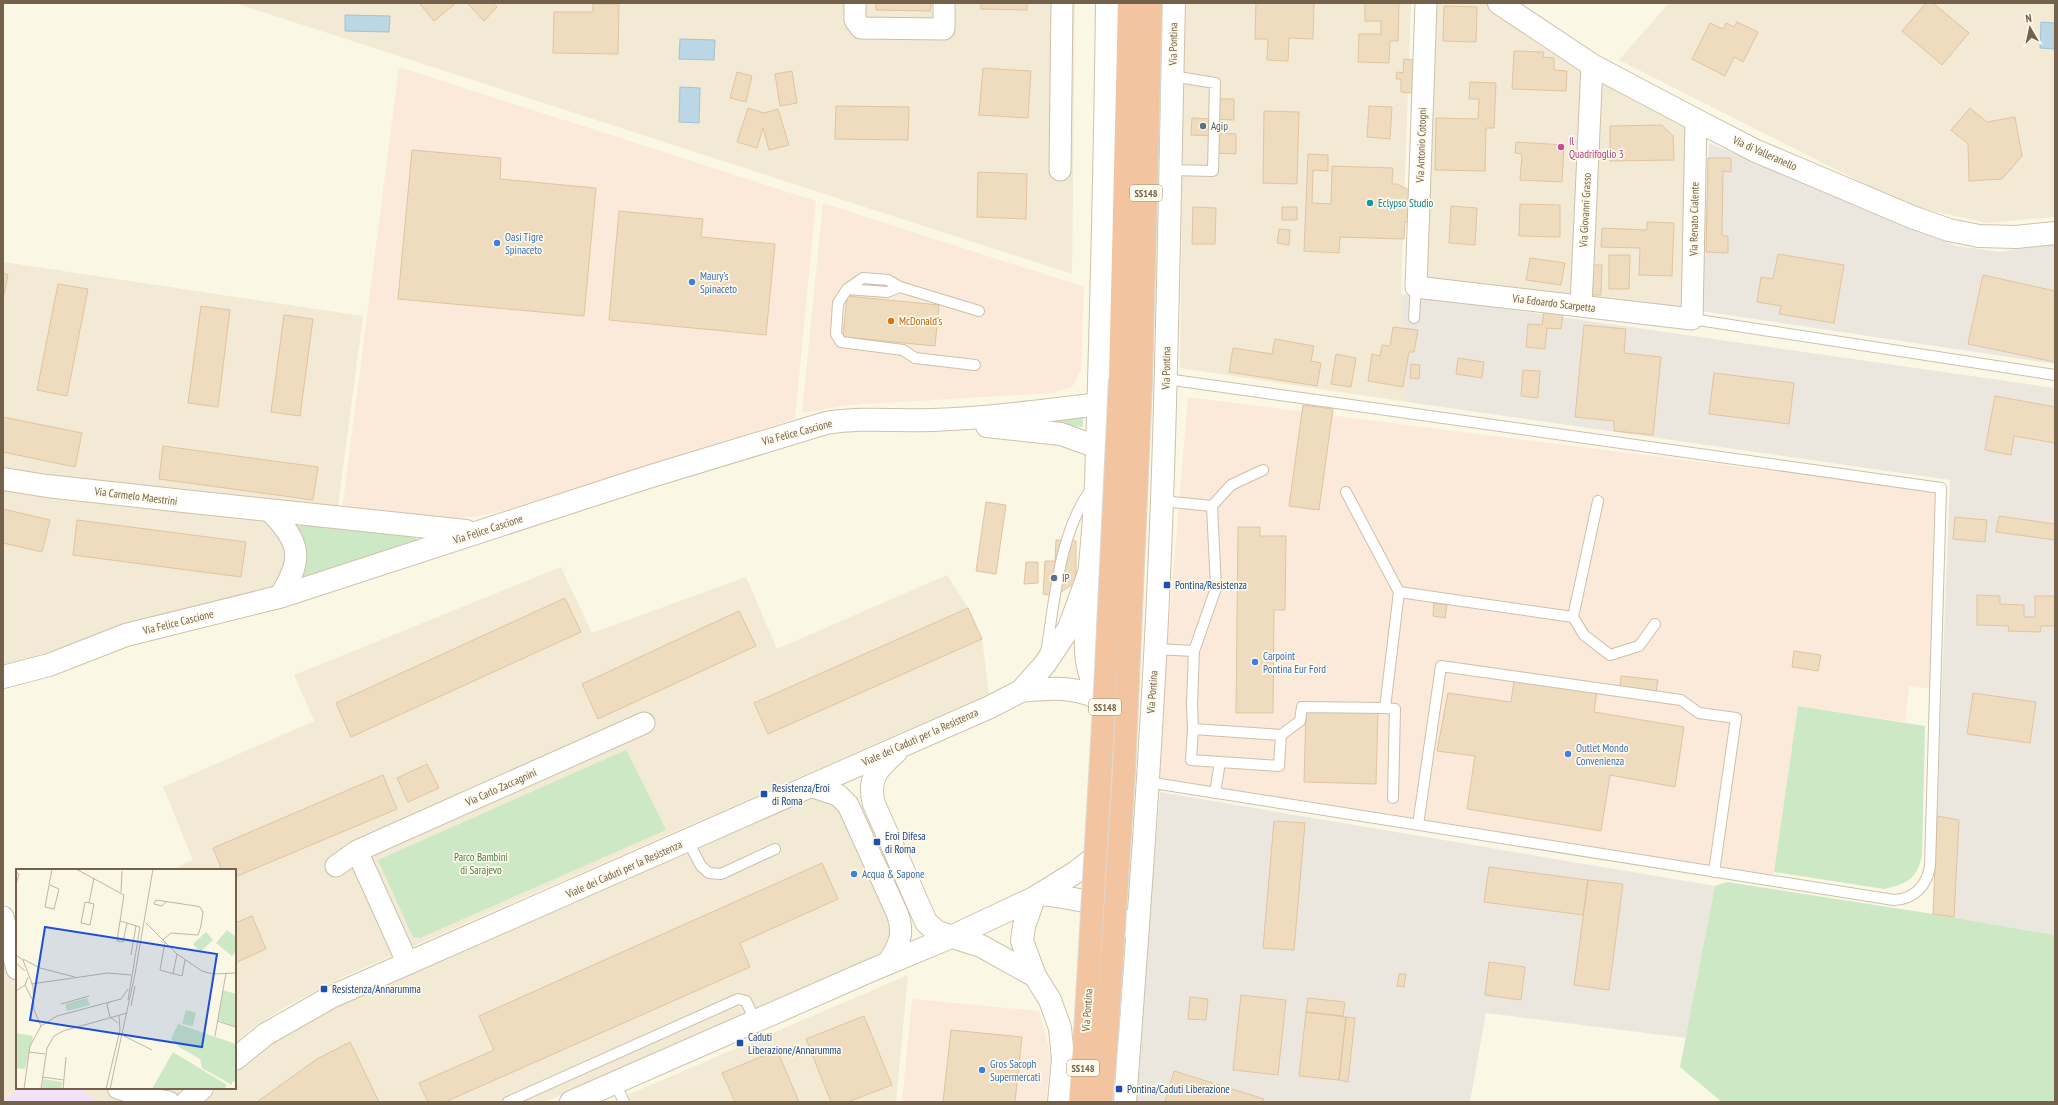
<svg xmlns="http://www.w3.org/2000/svg" width="2058" height="1105" viewBox="0 0 2058 1105" font-family="'PT Sans Narrow',sans-serif">
<rect width="100%" height="100%" fill="#fbf7e5"/>
<path fill="#f2ead4" d="M 235,3 L 1075,3 L 1072,274 Z
M 1184,3 L 1411,3 L 1401,293 L 1407,402 L 1180,368 Z
M 1422,3 L 1503,3 L 1581,60 L 1585,302 L 1417,285 Z
M 1669,3 L 2055,3 L 2055,217 L 1987,223 L 1906,205 L 1619,60 Z
M 1584,61 L 1687,120 L 1689,313 L 1586,303 Z
M 3,262 L 363,316 L 329,574 L 110,630 L 3,668 Z
M 561,567 L 592,633 L 746,577 L 777,649 L 947,575 L 968,608 L 982,639 L 989,694 L 343,977 L 283,1008 L 254,1027 L 235,1043 L 235,870 L 171,870 L 193,860 L 163,787 L 314,721 L 294,675 Z
M 819,798 L 839,807 L 892,925 L 890,940 L 880,954 L 545,1102 L 203,1102 L 217,1088 L 235,1088 L 235,1072 L 250,1059 L 279,1039 L 336,1007 L 797,804 L 809,799 Z
M 3,932 L 17,937 L 17,1088 L 183,1088 L 171,1102 L 3,1102 Z
M 908,975 L 896,1102 L 611,1102 Z"/>
<path fill="#fbead9" d="M 399,67 L 816,201 L 795,419 L 512,509 L 473,517 L 434,520 L 342,510 Z
M 823,203 L 1084,287 L 1081,370 L 1072,387 L 1053,393 L 849,405 L 802,413 Z
M 1188,397 L 1935,492 L 1933,689 L 1909,686 L 1905,722 L 1798,706 L 1772,886 L 1401,816 L 1156,779 Z
M 912,999 L 1039,1011 L 1051,1057 L 1046,1102 L 902,1102 Z"/>
<path fill="#ebe7df" d="M 1709,143 L 1956,246 L 2001,252 L 2055,241 L 2055,364 L 1701,311 Z
M 1401,294 L 2055,388 L 2055,935 L 1933,914 L 1950,480 L 1407,402 Z
M 1160,792 L 1715,886 L 1686,1038 L 1486,1013 L 1470,1102 L 1133,1102 Z"/>
<path fill="#f3e2f7" d="M 19,1088 L 81,1088 L 97,1102 L 3,1102 Z"/>
<path fill="#cce8c4" d="M 1071,417 L 1083,418 L 1083,427 L 1035,422 Z
M 300,523 L 414,536 L 417,539 L 415,542 L 303,577 L 302,575 C 309,557 307,544 298,527 Z
M 1798,706 L 1925,726 L 1922,855 C 1917,879 1907,884 1884,889 L 1774,872 Z
M 626,750 L 666,830 L 420,938 L 413,937 L 378,860 Z
M 1727,882 L 1933,914 L 2055,935 L 2055,1102 L 1722,1102 L 1680,1067 L 1715,886 Z"/>
<path fill="#bbd6e4" stroke="#a1c3d5" d="M 345,15 L 390,16 L 389,32 L 345,31 Z
M 2041,22 L 2055,23 L 2054,49 L 2040,48 Z
M 680,39 L 715,40 L 714,60 L 679,59 Z
M 680,87 L 700,88 L 699,123 L 679,122 Z"/>
<path fill="#efdbbe" stroke="#e1c49f" d="M 421,3 L 456,3 L 434,21 L 420,4 Z
M 467,3 L 493,3 L 497,7 L 484,21 Z
M 876,3 L 931,3 L 930,11 L 876,10 Z
M 981,3 L 1027,3 L 1027,10 L 981,9 Z
M 1256,3 L 1314,3 L 1313,39 L 1289,38 L 1288,61 L 1267,60 L 1268,39 L 1255,39 Z
M 1365,3 L 1399,3 L 1398,41 L 1390,41 L 1389,63 L 1358,62 L 1359,34 L 1381,34 L 1381,21 L 1365,21 Z
M 1926,3 L 1933,3 L 1969,33 L 1942,65 L 1902,31 Z
M 593,4 L 619,4 L 618,54 L 553,53 L 554,12 L 593,12 Z
M 1444,6 L 1477,7 L 1476,42 L 1443,41 Z
M 1737,22 L 1758,32 L 1743,62 L 1734,57 L 1725,76 L 1692,59 L 1710,23 L 1723,29 L 1726,23 L 1734,27 Z
M 1514,51 L 1544,52 L 1543,57 L 1554,58 L 1554,70 L 1567,71 L 1566,91 L 1512,89 Z
M 1404,59 L 1414,60 L 1412,93 L 1401,92 L 1401,79 L 1396,79 L 1397,72 L 1403,73 Z
M 983,68 L 1031,71 L 1028,118 L 979,115 Z
M 792,71 L 797,103 L 780,106 L 775,74 Z
M 737,72 L 752,76 L 746,102 L 730,98 Z
M 1470,82 L 1496,83 L 1494,128 L 1486,128 L 1485,171 L 1435,170 L 1436,118 L 1478,119 L 1479,99 L 1469,99 Z
M 1214,99 L 1234,99 L 1234,120 L 1215,119 L 1215,133 L 1236,134 L 1236,154 L 1213,153 L 1214,136 L 1191,135 L 1192,118 L 1213,119 Z
M 836,106 L 909,107 L 908,140 L 835,139 Z
M 1369,106 L 1392,107 L 1390,139 L 1367,137 Z
M 748,108 L 764,113 L 778,109 L 789,145 L 769,150 L 763,128 L 757,148 L 737,142 Z
M 1970,108 L 1987,122 L 2015,117 L 2022,156 L 2002,179 L 1969,181 L 1968,144 L 1951,130 Z
M 1264,111 L 1299,112 L 1297,184 L 1263,183 Z
M 1662,125 L 1673,136 L 1674,160 L 1610,161 L 1610,126 Z
M 1516,142 L 1564,145 L 1562,182 L 1520,180 L 1522,154 L 1515,153 Z
M 412,150 L 501,158 L 500,179 L 596,188 L 584,316 L 398,299 Z
M 1308,154 L 1328,155 L 1328,171 L 1313,170 L 1312,203 L 1331,204 L 1332,166 L 1393,168 L 1392,184 L 1397,184 L 1409,190 L 1408,222 L 1405,222 L 1404,239 L 1340,237 L 1339,253 L 1304,251 Z
M 1708,158 L 1731,158 L 1731,172 L 1723,171 L 1722,236 L 1728,236 L 1728,253 L 1706,252 Z
M 978,172 L 1027,174 L 1026,219 L 977,217 Z
M 1520,204 L 1560,205 L 1560,237 L 1519,236 Z
M 1451,206 L 1477,208 L 1475,245 L 1449,243 Z
M 1193,207 L 1216,208 L 1215,244 L 1192,244 Z
M 1282,207 L 1297,207 L 1297,220 L 1282,220 Z
M 619,211 L 703,219 L 701,237 L 775,244 L 766,335 L 609,320 Z
M 1647,222 L 1674,223 L 1672,276 L 1639,275 L 1640,248 L 1601,247 L 1602,228 L 1647,230 Z
M 1279,229 L 1290,230 L 1289,245 L 1277,243 Z
M 1778,254 L 1844,265 L 1834,323 L 1779,314 L 1781,306 L 1757,302 L 1761,277 L 1773,279 Z
M 1609,255 L 1630,255 L 1629,289 L 1609,289 Z
M 1530,258 L 1565,263 L 1561,285 L 1526,280 Z
M 1591,265 L 1602,265 L 1601,295 L 1590,295 Z
M 3,273 L 8,275 L 3,299 Z
M 1983,275 L 2055,291 L 2055,362 L 1968,344 Z
M 58,284 L 88,289 L 67,396 L 37,390 Z
M 847,296 L 939,305 L 935,346 L 843,337 Z
M 201,306 L 230,310 L 218,407 L 188,403 Z
M 1544,311 L 1563,313 L 1561,329 L 1547,328 L 1545,349 L 1526,347 L 1528,324 L 1542,325 Z
M 284,315 L 313,319 L 300,416 L 271,412 Z
M 1584,325 L 1626,329 L 1624,353 L 1661,357 L 1653,435 L 1614,431 L 1614,421 L 1575,417 Z
M 1393,327 L 1418,330 L 1414,352 L 1409,352 L 1403,387 L 1368,381 L 1372,354 L 1380,356 L 1382,345 L 1390,346 Z
M 1275,339 L 1314,346 L 1311,361 L 1321,363 L 1317,386 L 1229,372 L 1233,348 L 1272,354 Z
M 1336,354 L 1356,358 L 1351,387 L 1331,384 Z
M 1458,358 L 1484,362 L 1482,378 L 1456,374 Z
M 1411,364 L 1420,365 L 1419,379 L 1410,378 Z
M 1523,370 L 1540,371 L 1538,398 L 1521,396 Z
M 1714,373 L 1794,383 L 1789,424 L 1709,414 Z
M 1995,396 L 2055,407 L 2055,443 L 2014,436 L 2011,455 L 1985,450 Z
M 1303,405 L 1333,409 L 1319,510 L 1289,506 Z
M 3,417 L 82,433 L 75,467 L 3,452 Z
M 163,446 L 318,467 L 313,500 L 159,479 Z
M 986,502 L 1006,505 L 996,574 L 976,571 Z
M 3,509 L 50,520 L 42,552 L 3,543 Z
M 1999,516 L 2055,524 L 2055,540 L 1996,532 Z
M 1955,517 L 1987,520 L 1985,542 L 1953,539 Z
M 77,520 L 246,542 L 241,577 L 73,555 Z
M 1238,527 L 1260,527 L 1260,536 L 1286,536 L 1285,610 L 1274,610 L 1273,713 L 1236,713 Z
M 1056,540 L 1076,541 L 1076,582 L 1055,596 L 1043,594 L 1045,561 L 1055,561 Z
M 1026,562 L 1038,562 L 1038,583 L 1024,584 Z
M 1977,595 L 2000,596 L 2000,604 L 2024,605 L 2024,617 L 2035,617 L 2035,596 L 2055,596 L 2055,626 L 2041,626 L 2040,632 L 2008,631 L 2009,626 L 1977,625 Z
M 565,598 L 581,632 L 351,737 L 336,703 Z
M 1434,603 L 1447,605 L 1445,618 L 1433,616 Z
M 968,608 L 982,639 L 768,734 L 754,703 Z
M 739,611 L 756,646 L 598,719 L 582,684 Z
M 1794,651 L 1821,655 L 1818,671 L 1792,667 Z
M 1621,676 L 1658,680 L 1656,692 L 1620,687 Z
M 1514,680 L 1597,691 L 1594,712 L 1684,727 L 1675,787 L 1610,775 L 1601,831 L 1467,809 L 1475,756 L 1437,751 L 1448,693 L 1511,702 Z
M 1973,693 L 2036,702 L 2030,743 L 1967,734 Z
M 1306,710 L 1378,712 L 1376,784 L 1304,782 Z
M 427,764 L 439,788 L 408,802 L 397,778 Z
M 383,775 L 397,809 L 235,877 L 235,870 L 222,870 L 213,848 Z
M 1937,816 L 1959,820 L 1954,917 L 1933,914 Z
M 1274,821 L 1305,823 L 1294,950 L 1263,948 Z
M 822,863 L 838,899 L 740,943 L 750,967 L 445,1102 L 428,1102 L 419,1083 L 494,1050 L 479,1016 Z
M 1489,867 L 1588,880 L 1583,915 L 1484,902 Z
M 1588,880 L 1623,884 L 1609,990 L 1574,985 Z
M 252,916 L 266,949 L 235,963 L 235,923 Z
M 1489,962 L 1525,967 L 1521,1000 L 1485,995 Z
M 1399,974 L 1406,974 L 1404,987 L 1397,986 Z
M 1241,995 L 1286,1000 L 1278,1075 L 1233,1070 Z
M 1190,997 L 1208,999 L 1206,1020 L 1188,1019 Z
M 1308,998 L 1345,1002 L 1343,1016 L 1306,1012 Z
M 1306,1012 L 1346,1017 L 1339,1080 L 1299,1076 Z
M 864,1016 L 892,1085 L 848,1102 L 831,1102 L 806,1039 Z
M 1346,1017 L 1355,1018 L 1348,1082 L 1339,1080 Z
M 951,1030 L 1022,1037 L 1015,1102 L 943,1102 Z
M 350,1042 L 379,1102 L 257,1102 L 317,1059 Z
M 777,1050 L 799,1102 L 735,1102 L 722,1073 Z
M 1174,1071 L 1264,1099 L 1263,1102 L 1165,1102 Z"/>
<g fill="none" stroke-linecap="round" stroke-linejoin="round">
<g stroke="#ccc0ac" stroke-width="12">
<path id="lane" d="M 1170,170 L 1213,171 L 1215,83 L 1172,76
M 847,289 L 887,292 L 900,287
M 1414,318 L 1416,287
M 1692,319 L 2055,375
M 975,365 L 915,358 L 903,350 L 841,342 L 836,334 L 838,303 L 847,289 L 863,278 L 888,280 L 900,287 L 979,311
M 1212,506 L 1231,485 L 1263,470
M 1399,592 L 1573,617 L 1598,501
M 1573,617 L 1584,635 L 1610,655 L 1639,646 L 1655,624
M 1155,649 L 1194,651 L 1216,588 L 1212,506 L 1162,501
M 1194,651 L 1192,704 L 1193,729 L 1281,735 L 1300,721 L 1302,707 L 1385,708 L 1399,592 L 1346,492
M 1046,653 C 1055,599 1059,532 1092,488
M 1385,708 L 1395,709 L 1393,798
M 1193,729 L 1191,760 L 1279,766 L 1281,735
M 1147,782 L 1894,900 C 1914,899 1927,886 1930,866 L 1941,488 L 1166,379
M 1215,793 L 1220,762
M 1418,825 L 1441,666 L 1681,700 L 1699,713 L 1736,718 L 1714,872
M 688,841 L 701,866 L 709,873 L 721,874 L 775,849
M 615,1083 L 624,1102
M 508,1102 L 738,999 L 746,1001 L 755,1021"/>
</g>
<g stroke="#ccc0ac" stroke-width="23">
<path id="street" d="M 855,3 L 855,20 L 861,28 L 944,29 L 944,3
M 1426,3 L 1416,287 L 1692,319 L 1696,120
M 1060,170 L 1062,3
M 1581,306 L 1592,65
M 270,511 C 301,543 304,559 279,597
M 810,786 L 838,795 L 848,805 L 897,913 C 905,933 899,947 887,964
M 357,851 L 408,964
M 336,866 L 357,851 L 644,723
M 3,917 L 17,969
M 118,1088 L 151,1099 L 169,1102"/>
</g>
<g stroke="#cfc1aa" stroke-width="24">
<path id="secondary" d="M 1499,3 L 1592,65 L 1696,120 L 1756,151 L 1912,217 L 1949,230 L 1979,236 L 2016,237 L 2055,233
M 987,426 L 1061,434 L 1097,447
M 3,479 L 47,486 L 174,500 L 466,531
M 3,677 L 49,665 L 126,635 L 279,597 L 645,478 L 826,423 C 861,417 897,421 932,420 C 988,418 1043,411 1098,404
M 1021,691 C 1052,688 1079,685 1107,703
M 1103,701 C 1093,686 1087,670 1086,651 C 1085,595 1094,539 1096,483 C 1101,323 1105,163 1107,3
M 896,752 C 878,768 867,778 874,804 L 926,922 L 937,932 L 981,946 L 1035,976
M 1040,894 C 1066,897 1113,902 1128,927
M 1034,898 L 1024,926 L 1022,941 L 1035,976 L 1050,1000 L 1060,1028 L 1063,1059 L 1059,1102
M 235,1059 L 266,1034 L 331,997 L 990,707 L 1021,691 L 1045,664 L 1069,628 L 1089,573
M 187,1102 L 202,1088
M 571,1102 L 872,970 L 951,937 L 1034,898 L 1076,872 L 1107,848
M 1125,1102 C 1140,902 1155,701 1162,500 C 1168,335 1170,169 1174,3"/>
</g>
<g stroke="#ddd9d4" stroke-width="24">
<path id="highway" d="M 1120,379 L 1129,3
M 1141,382 L 1151,3
M 1080,1102 L 1085,1034
M 1101,1102 L 1107,1036"/>
</g>
<use href="#lane" stroke="#fff" stroke-width="10"/>
<use href="#street" stroke="#fff" stroke-width="21"/>
<use href="#secondary" stroke="#fff" stroke-width="22"/>
<use href="#highway" stroke="#f2c49f" stroke-width="22"/>
<g stroke="#ddd9d4" stroke-width="24" stroke-linecap="butt">
<path id="highway-bridge" d="M 1085,1034 L 1105,691 L 1120,379
M 1107,1036 L 1124,771 L 1141,382"/>
</g>
<use href="#highway-bridge" stroke="#f2c49f" stroke-width="22"/>
</g>
<g fill="#5c6f8a" stroke="#fefaeb" stroke-width="1.5">
<circle cx="1203" cy="126" r="4"/>
<circle cx="1054" cy="578" r="4"/>
</g>
<circle fill="#d1479c" stroke="#fefaeb" stroke-width="1.5" cx="1561" cy="147" r="4"/>
<circle fill="#0f9aa8" stroke="#fefaeb" stroke-width="1.5" cx="1370" cy="203" r="4"/>
<g fill="#3f7fe0" stroke="#fefaeb" stroke-width="1.5">
<circle cx="497" cy="243" r="4"/>
<circle cx="692" cy="282" r="4"/>
<circle cx="1255" cy="662" r="4"/>
<circle cx="1568" cy="754" r="4"/>
<circle cx="854" cy="874" r="4"/>
<circle cx="982" cy="1070" r="4"/>
</g>
<circle fill="#e8710a" stroke="#fefaeb" stroke-width="1.5" cx="891" cy="321" r="4"/>
<g fill="#1a4fb4" stroke="#fefaeb" stroke-width="1.5">
<rect x="1163" y="581" width="8" height="8" rx="2"/>
<rect x="760" y="790" width="8" height="8" rx="2"/>
<rect x="873" y="838" width="8" height="8" rx="2"/>
<rect x="320" y="985" width="8" height="8" rx="2"/>
<rect x="736" y="1039" width="8" height="8" rx="2"/>
<rect x="1115" y="1085" width="8" height="8" rx="2"/>
</g>
<g text-anchor="middle" dominant-baseline="central" stroke-width="3.5" stroke-linejoin="round" paint-order="stroke">
<g fill="#fefaeb" stroke="#9d8f7c" stroke-width="1">
<rect x="1130" y="185" width="32" height="16" rx="3"/>
<rect x="1089" y="699" width="32" height="16" rx="3"/>
<rect x="1067" y="1060" width="32" height="16" rx="3"/>
</g>
<g font-size="10" font-weight="bold" fill="#73614c">
<text x="1146" y="193">SS148</text>
<text x="1105" y="707">SS148</text>
<text x="1083" y="1068">SS148</text>
</g>
<g font-size="11" fill="#73614c" stroke="#fefaeb">
<text transform="translate(1173 44) rotate(-89)">Via Pontina</text>
<text transform="translate(1421 145) rotate(-88)">Via Antonio Cotogni</text>
<text transform="translate(1765 153) rotate(24)">Via di Valleranello</text>
<text transform="translate(1585 210) rotate(-87)">Via Giovanni Grasso</text>
<text transform="translate(1694 219) rotate(-89)">Via Renato Cialente</text>
<text transform="translate(1554 303) rotate(7)">Via Edoardo Scarpetta</text>
<text transform="translate(1166 368) rotate(-89)">Via Pontina</text>
<text transform="translate(797 432) rotate(-15)">Via Felice Cascione</text>
<text transform="translate(136 496) rotate(7)">Via Carmelo Maestrini</text>
<text transform="translate(488 529) rotate(-18)">Via Felice Cascione</text>
<text transform="translate(178 622) rotate(-14)">Via Felice Cascione</text>
<text transform="translate(1152 692) rotate(-86)">Via Pontina</text>
<text transform="translate(920 737) rotate(-24)">Viale dei Caduti per la Resistenza</text>
<text transform="translate(501 787) rotate(-24)">Via Carlo Zaccagnini</text>
<text transform="translate(624 869) rotate(-24)">Viale dei Caduti per la Resistenza</text>
<text transform="translate(1087 1010) rotate(-86)">Via Pontina</text>
</g>
<g font-size="11" fill="#4e5e75" stroke="#fefaeb" text-anchor="start">
<text x="1211" y="126">Agip</text>
<text x="1062" y="578">IP</text>
</g>
<g font-size="11" fill="#b23c85" stroke="#fefaeb" text-anchor="start">
<text x="1569" y="141">Il<tspan x="1569" dy="13">Quadrifoglio 3</tspan></text>
</g>
<g font-size="11" fill="#0d838f" stroke="#fefaeb" text-anchor="start">
<text x="1378" y="203">Eclypso Studio</text>
</g>
<g font-size="11" fill="#366cbe" stroke="#fefaeb" text-anchor="start">
<text x="505" y="237">Oasi Tigre<tspan x="505" dy="13">Spinaceto</tspan></text>
<text x="700" y="276">Maury's<tspan x="700" dy="13">Spinaceto</tspan></text>
<text x="1263" y="656">Carpoint<tspan x="1263" dy="13">Pontina Eur Ford</tspan></text>
<text x="1576" y="748">Outlet Mondo<tspan x="1576" dy="13">Convenienza</tspan></text>
<text x="862" y="874">Acqua &amp; Sapone</text>
<text x="990" y="1064">Gros Sacoph<tspan x="990" dy="13">Supermercati</tspan></text>
</g>
<g font-size="11" fill="#c56008" stroke="#fefaeb" text-anchor="start">
<text x="899" y="321">McDonald's</text>
</g>
<g font-size="11" fill="#164399" stroke="#fefaeb" text-anchor="start">
<text x="1175" y="585">Pontina/Resistenza</text>
<text x="772" y="788">Resistenza/Eroi<tspan x="772" dy="13">di Roma</tspan></text>
<text x="885" y="836">Eroi Difesa<tspan x="885" dy="13">di Roma</tspan></text>
<text x="332" y="989">Resistenza/Annarumma</text>
<text x="748" y="1037">Caduti<tspan x="748" dy="13">Liberazione/Annarumma</tspan></text>
<text x="1127" y="1089">Pontina/Caduti Liberazione</text>
</g>
<g font-size="11" fill="#4d7d47" stroke="#fefaeb">
<text x="481" y="857">Parco Bambini<tspan x="481" dy="13">di Sarajevo</tspan></text>
</g>
</g>
<g transform="translate(16 869)">
<rect width="220" height="220" fill="#fbf7e5"/>
<path d="M 211,61 L 220,68 L 220,82 L 216,87 L 200,74 ZM 190,63 L 197,71 L 184,83 L 177,75 ZM 207,121 L 220,125 L 220,158 L 202,151 ZM 71,129 L 74,136 L 51,142 L 49,135 ZM 170,141 L 180,144 L 177,157 L 166,155 ZM 162,155 L 220,175 L 220,212 L 216,213 L 216,216 L 186,199 L 184,190 L 163,178 L 155,170 ZM 0,164 L 17,167 L 9,200 L 0,199 ZM 157,183 L 211,216 L 208,220 L 136,220 ZM 27,210 L 46,213 L 45,220 L 26,220 Z" fill="#cce8c4"/>
<path fill="none" stroke="#c1b6a3" stroke-width="1" d="M 60,0 L 108,26 L 101,72 L 107,73 L 111,54M 0,3 L 3,5 L 0,16M 34,16 L 43,20 L 38,40 L 29,38 L 36,0M 105,23 L 106,2M 69,33 L 78,35 L 74,56 L 65,54 ZM 73,34 L 78,9M 104,52 L 124,58 L 112,131M 130,54 L 161,85 L 186,102 L 197,105 L 220,104M 147,71 L 155,64 L 182,66 L 185,57 L 187,43 L 184,38 L 180,37 L 140,31 L 138,35 L 146,37 L 151,32M 149,73 L 144,101 L 166,107 L 169,91M 0,86 L 7,91 L 17,117 L 18,141 L 25,157M 115,86 L 120,57M 7,90 L 24,99 L 59,108M 0,94 L 9,102M 157,105 L 161,85M 15,115 L 92,104 L 115,106M 9,116 L 16,130M 0,122 L 9,116 L 12,108M 93,133 L 91,136 L 94,148 L 102,154M 45,135 L 73,127M 115,137 L 119,117M 201,152 L 220,158M 108,167 L 136,181M 199,167 L 210,104M 13,183 L 29,185M 26,208 L 48,211M 8,220 L 14,177 L 25,157 L 41,147 L 105,130 L 112,120M 25,220 L 31,179 L 38,167 L 47,162 L 111,144M 47,220 L 50,188M 90,220 L 104,161 L 103,147M 94,220 L 119,105 L 137,0"/>
<path fill="#1d4ed8" fill-opacity="0.15" stroke="#1d4ed8" stroke-width="2" d="M 29,58 L 201,85 L 186,178 L 14,151 Z"/>
<rect width="220" height="220" fill="none" stroke="#73614c" stroke-width="2"/>
</g>
<rect width="2058" height="1105" fill="none" stroke="#73614c" stroke-width="8"/>
<g transform="translate(2030 28) rotate(351)" stroke="#fefaeb" stroke-width="3" paint-order="stroke">
<path d="M0-3L7 15L0 10L-7 15Z" fill="#73614c"/>
<text y="-6" font-size="11" font-weight="bold" text-anchor="middle" fill="#73614c">N</text>
</g>
</svg>
